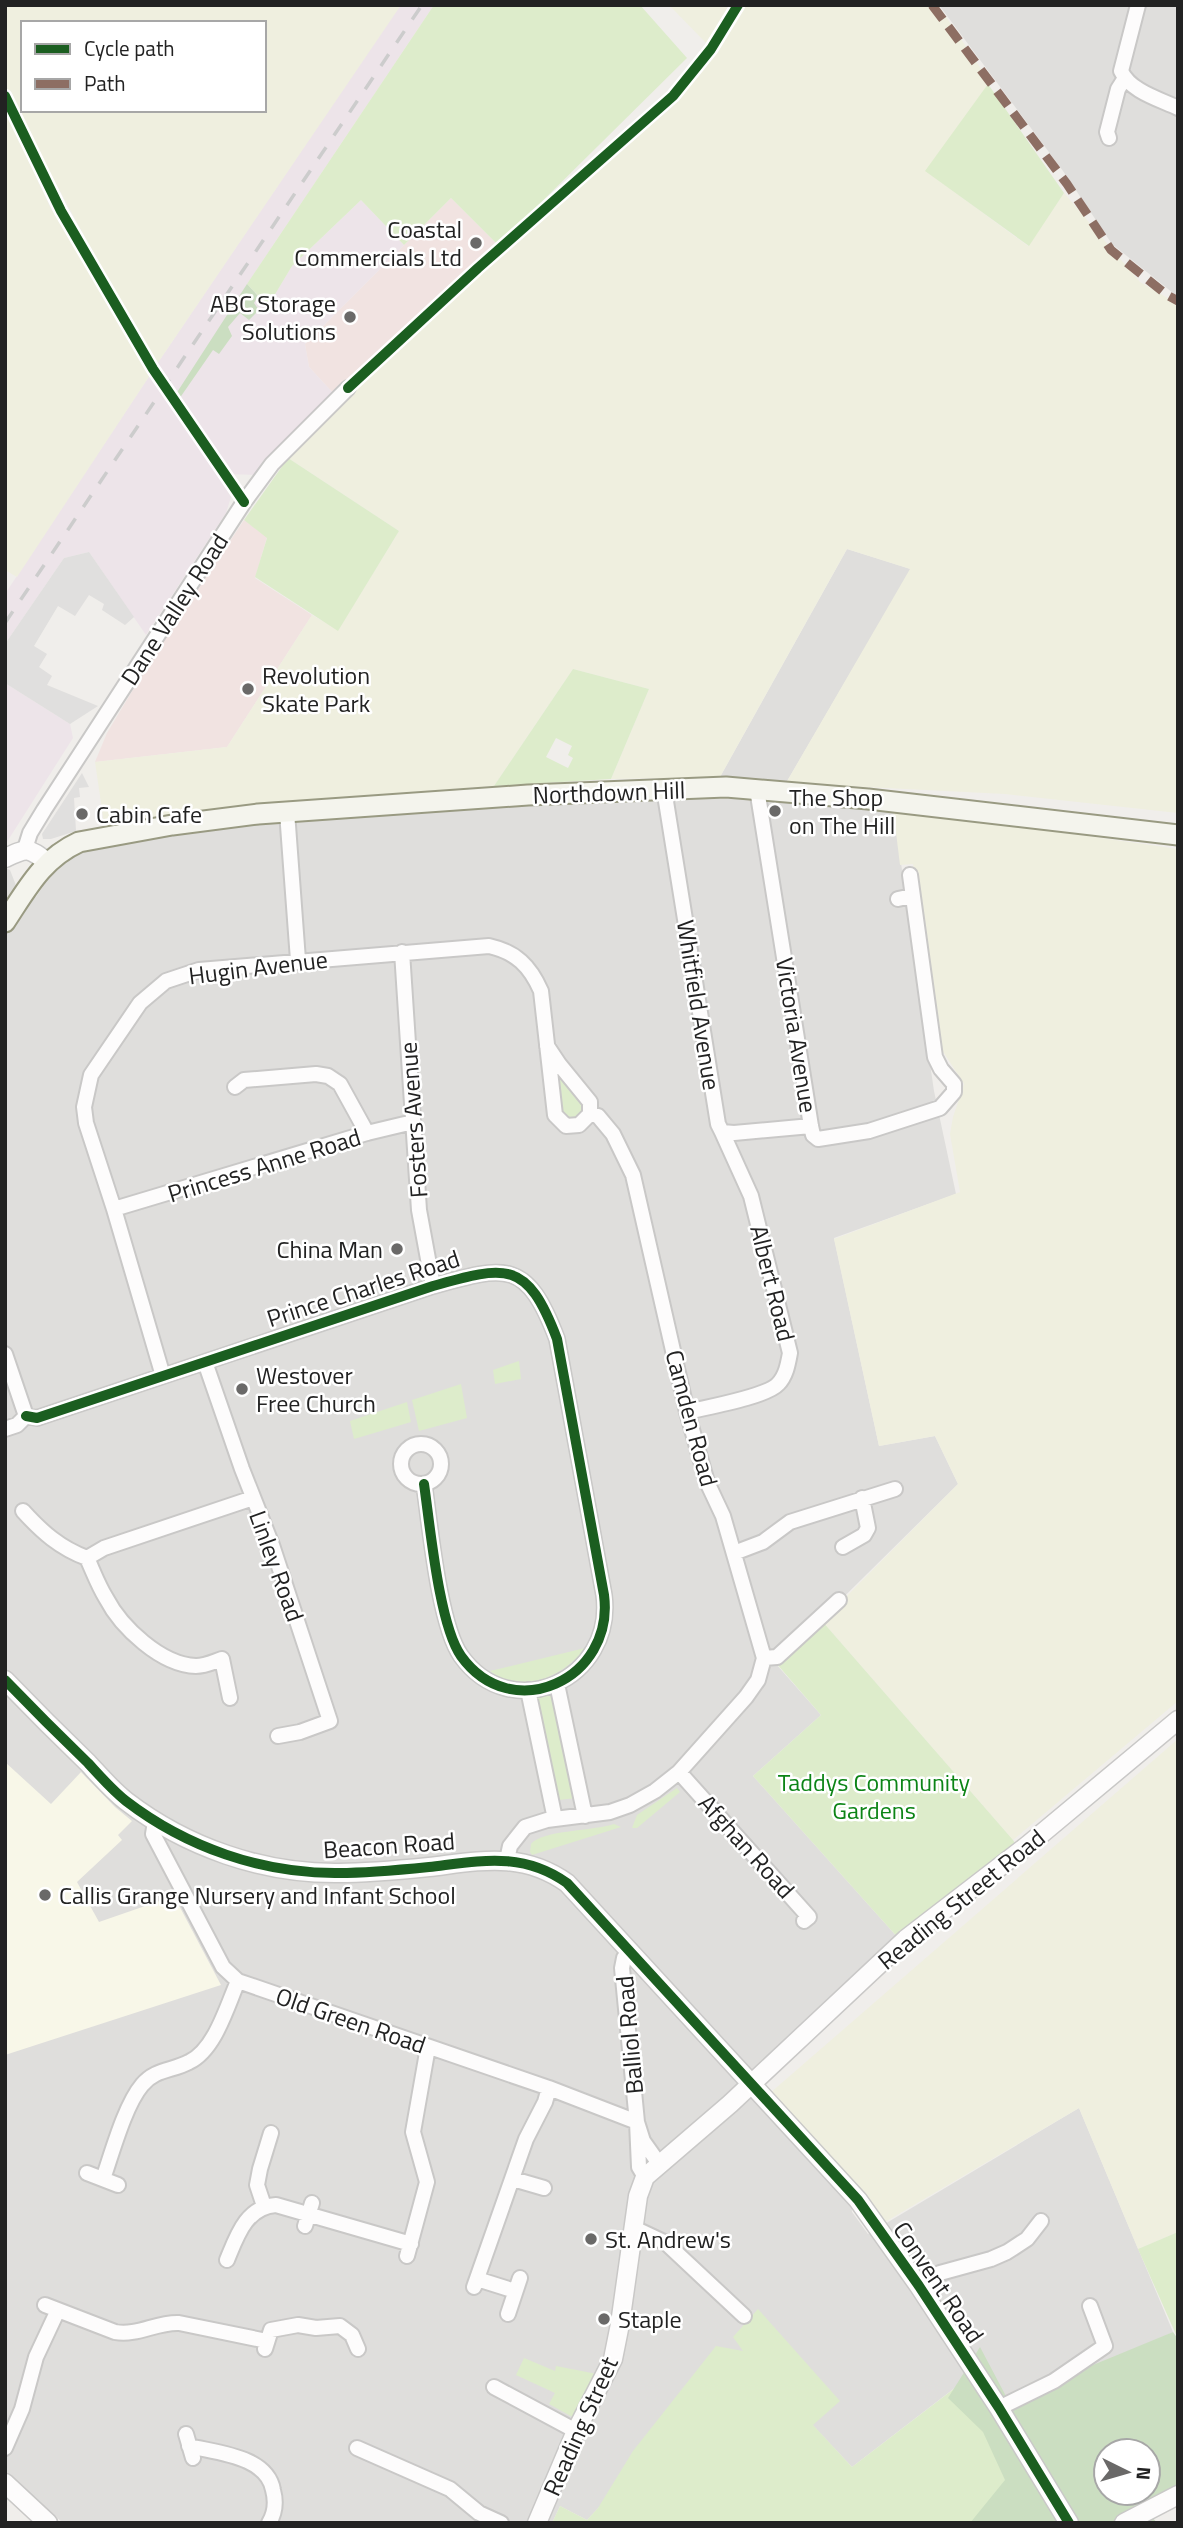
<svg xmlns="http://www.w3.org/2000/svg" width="1183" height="2528" viewBox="0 0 1183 2528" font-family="'Titillium Web',sans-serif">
<rect width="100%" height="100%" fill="#f0eeeb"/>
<path fill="#dfdedc" d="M 939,5 L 1178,5 L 1178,297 L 1112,244 L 1063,171 Z
M 847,549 L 911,569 L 786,783 L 720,777 Z
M 673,799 L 767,799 L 893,808 L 934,1091 L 956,1194 L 834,1238 L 879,1446 L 935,1436 L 958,1484 L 776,1664 L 821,1715 L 753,1776 L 900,1940 L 754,2069 L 755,2101 L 851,2202 L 852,2212 L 868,2234 L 1079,2108 L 1173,2332 L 1007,2416 L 978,2370 L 852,2467 L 744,2352 L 587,2520 L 560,2506 L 552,2523 L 63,2523 L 5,2471 L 5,868 L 10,870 L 17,888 L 36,897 L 53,871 L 71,856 L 93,847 L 303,817 Z"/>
<path fill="#f1e3e1" d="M 451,198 L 498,245 L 352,381 L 334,394 L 309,367 L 305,344 Z
M 244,520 L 267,537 L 255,578 L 312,615 L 227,747 L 95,762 L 107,733 L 149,663 Z"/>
<path fill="#ede4e9" d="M 400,5 L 434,5 L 247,284 L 268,306 L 292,266 L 361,200 L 404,245 L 305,344 L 309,367 L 334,394 L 257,475 L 227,474 L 155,367 Z
M 152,372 L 231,497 L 226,513 L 146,635 L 89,552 L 64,558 L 5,644 L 5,594 Z
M 5,683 L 70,724 L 73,738 L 5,845 Z"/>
<path fill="#f8f7e8" d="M 5,1762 L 51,1804 L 81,1772 L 115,1807 L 132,1821 L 118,1835 L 122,1840 L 77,1882 L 99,1922 L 174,1896 L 221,1985 L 5,2055 Z"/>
<path fill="#efefdf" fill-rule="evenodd" d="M 5,5 L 401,5 L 155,367 L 5,89 ZM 23,23 L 264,23 L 264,110 L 23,110 Z
M 669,5 L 729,5 L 707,44 Z
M 743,5 L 938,5 L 990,82 L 926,171 L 1028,246 L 1064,193 L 1140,282 L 1178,304 L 1178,813 L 1005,794 L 786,783 L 910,569 L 847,549 L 720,777 L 611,779 L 649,689 L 573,669 L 494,786 L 289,801 L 104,823 L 95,762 L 227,747 L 312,615 L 338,630 L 399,531 L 288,458 L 291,445 L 463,288 L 671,108 L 711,58 Z
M 5,111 L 51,209 L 152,372 L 17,577 L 5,570 Z
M 893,808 L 1178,849 L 1178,1701 L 1013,1840 L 822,1621 L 958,1484 L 935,1436 L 879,1446 L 834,1239 L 960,1192 L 950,1134 L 953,1117 L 964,1084 L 942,1050 L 913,864 L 900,865 Z
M 1178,1739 L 1178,2232 L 1138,2249 L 1079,2108 L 885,2222 L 862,2193 L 769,2094 Z"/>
<path fill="#ddeccb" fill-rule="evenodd" d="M 434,5 L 640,5 L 687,58 L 498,245 L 451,198 L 404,245 L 361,200 L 292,266 L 268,306 L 247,284 Z
M 988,84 L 1064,193 L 1029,246 L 925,171 Z
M 288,458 L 399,531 L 338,631 L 255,577 L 267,538 L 244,520 Z
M 573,669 L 649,689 L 611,779 L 494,786 ZM 556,738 L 572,746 L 568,755 L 573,758 L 568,768 L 546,757 Z
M 555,1067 L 586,1107 L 577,1121 L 561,1118 Z
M 519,1361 L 521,1379 L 495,1384 L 493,1370 Z
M 461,1384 L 467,1418 L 419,1431 L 412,1400 Z
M 407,1402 L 411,1422 L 354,1439 L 350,1421 Z
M 822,1621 L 1013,1840 L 1018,1848 L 900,1940 L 753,1776 L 821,1715 L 776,1663 Z
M 585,1648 C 564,1677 521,1695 490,1671 Z
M 547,1692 L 552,1695 L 576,1798 L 559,1800 L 536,1701 L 538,1695 Z
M 677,1788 L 680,1792 L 637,1828 L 632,1828 L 637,1815 Z
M 614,1824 L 621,1827 L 532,1855 L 530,1852 L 531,1844 C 542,1830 594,1831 614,1824 Z
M 1178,2232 L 1178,2339 L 1138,2249 Z
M 758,2309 L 840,2401 L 813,2425 L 852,2467 L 968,2378 L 1033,2476 L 970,2523 L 552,2523 L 560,2506 L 587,2520 L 598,2508 L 633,2451 L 716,2346 L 743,2351 L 733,2337 Z
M 524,2358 L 555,2371 L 556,2366 L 597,2374 L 576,2419 L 549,2404 L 555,2393 L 516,2375 Z"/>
<path fill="#cbdec1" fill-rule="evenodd" d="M 247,284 L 258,296 L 254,303 L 259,310 L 249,320 L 240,313 L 228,327 L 232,336 L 219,354 L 213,350 L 177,402 L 174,397 Z
M 1173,2332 L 1178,2339 L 1178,2489 L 1144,2507 L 1157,2523 L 970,2523 L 1005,2480 L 983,2432 L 948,2398 L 980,2347 L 1008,2400 ZM 1106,2451 L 1148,2451 L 1148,2493 L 1106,2493 Z"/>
<path fill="#e0dfde" d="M 89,552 L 134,617 L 125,625 L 102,610 L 104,604 L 89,595 L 75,616 L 58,606 L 34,646 L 47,654 L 39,667 L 52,676 L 47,685 L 98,706 L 70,724 L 5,683 L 5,644 L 64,558 Z
M 82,773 L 89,787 L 79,788 L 80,797 L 74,798 L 76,831 L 51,839 L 43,839 L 42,834 Z"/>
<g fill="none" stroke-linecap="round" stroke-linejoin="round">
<g stroke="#c9c8c7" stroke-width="18">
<path id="minor" d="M 1138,5 L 1121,71 C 1130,91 1159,99 1178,108
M 1109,138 L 1107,132 L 1118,89 L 1125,78
M 664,789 L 718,1124 L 722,1132 L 734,1133 L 811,1126
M 757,789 L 811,1126 L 813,1135 L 818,1139 L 869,1131 L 940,1108 L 954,1092 L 954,1084 L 941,1069 L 935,1057 L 910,875
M 287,812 L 298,960
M 25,849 L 30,833 L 44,810 L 244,502 L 272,464 L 348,388
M 898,899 L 912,896
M 402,952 L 419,1210 L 433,1286
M 235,1087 L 244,1080 L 316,1074 L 328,1076 L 340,1084 L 367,1133
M 114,1209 L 367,1133 L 413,1122
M 5,1354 L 26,1416
M 205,1362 L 242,1469 L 272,1545 L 330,1721 L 300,1732 L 278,1736
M 163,1376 L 114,1209 L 86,1123 L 84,1107 L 91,1075 L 140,1003 L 166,981 L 199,970 L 489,946 C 516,952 530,966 541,991 L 555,1115 L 566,1126 L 579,1125 L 590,1114 L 590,1102 L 559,1064 L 547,1046
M 687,1412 C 707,1407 766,1397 778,1384 C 786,1376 788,1364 790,1353 L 751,1196 L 722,1132
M 26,1416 L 37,1418 L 433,1286 C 507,1265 527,1260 557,1339 L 604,1595 C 615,1679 512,1727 461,1656 C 439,1625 430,1525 424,1484
M 5,1429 L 17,1425 L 26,1416
M401 1464a20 20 0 1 1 40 0a20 20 0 1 1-40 0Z
M 23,1511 C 42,1532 60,1548 87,1558 C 93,1571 98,1585 106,1598 C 121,1627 161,1665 196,1666 C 205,1666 213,1662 222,1659 L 230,1698
M 843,1547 L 864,1535 L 868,1528 L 862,1498
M 734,1553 L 763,1542 L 790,1522 L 895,1489
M 87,1558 L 104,1548 L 253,1498
M 764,1658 L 777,1657 L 839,1600
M 557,1684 L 585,1816
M 528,1690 L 555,1819
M 679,1772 L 809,1917 L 804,1921
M 155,1822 L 153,1834 L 223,1967 L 238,1981 L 549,2088 L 637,2122 L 643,2141 L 660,2165
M 507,1860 L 510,1846 L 525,1827 L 547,1820 L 610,1812 L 630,1805 L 655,1791 L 679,1772 L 746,1697 L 758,1680 L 764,1658 L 723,1516 L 707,1482 L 687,1412 L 633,1175 L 613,1134 L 598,1116 L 590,1114
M 630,1950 L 624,1958 L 622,1968 L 637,2122 L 639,2167 L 645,2177
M 87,2173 L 118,2185
M 103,2179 C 112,2153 125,2105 142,2085 C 155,2069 172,2071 189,2062 C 215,2050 227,2006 238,1981
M 513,2179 L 544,2188
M 264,2206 L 257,2185 L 260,2169 L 271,2133
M 305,2226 L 312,2203
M 634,2228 L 666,2243 L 744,2316
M 407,2256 L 427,2182 L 413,2132 L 428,2047
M 227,2260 C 237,2236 246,2207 276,2205 L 411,2244
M 477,2279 L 515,2291
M 919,2286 L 940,2273 L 991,2259 L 1007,2252 L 1027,2239 L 1041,2221
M 474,2287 L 526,2139 L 545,2102 L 549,2088
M 45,2305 L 115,2332 C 138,2336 156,2322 179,2323 L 267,2341
M 508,2314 L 520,2278
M 265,2349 L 271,2330 L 298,2325 L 316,2328 L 340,2326 L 352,2335 L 358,2349
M 494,2387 L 576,2431
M 999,2408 L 1054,2381 L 1105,2346 L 1090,2306
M 186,2434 L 193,2458
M 189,2446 C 217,2453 267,2456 273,2490 C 276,2501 275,2513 269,2523
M 5,2448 L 22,2409 L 36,2357 L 58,2310
M 357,2448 L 450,2489 L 479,2513 L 501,2523"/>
</g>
<g stroke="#c9c8c7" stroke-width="21">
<path id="tertiary" d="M 5,858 C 27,848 28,847 47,862
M 5,1680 C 32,1708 60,1736 88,1763 C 100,1776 112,1790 126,1801 C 186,1847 262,1874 339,1873 C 369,1873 399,1870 429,1867 C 480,1861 522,1851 567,1883 L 858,2200 L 919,2286 L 999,2408 L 1069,2523
M 5,2483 L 48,2523
M 537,2523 L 576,2431 L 613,2359 L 620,2324 L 638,2196 L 645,2177 L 730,2104 L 906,1939 L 1028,1845 L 1178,1720
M 1124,2523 L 1178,2495"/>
</g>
<g stroke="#999a82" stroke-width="23">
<path id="secondary" d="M 5,922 C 27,889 42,859 79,842 L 172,825 L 258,814 L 528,795 L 726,787 L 868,799 L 1178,835"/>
</g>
<use href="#minor" stroke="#fdfcfc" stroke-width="14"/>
<use href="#tertiary" stroke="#fdfcfc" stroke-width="18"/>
<use href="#secondary" stroke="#f4f4ed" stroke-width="19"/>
<path stroke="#ccc" stroke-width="3.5" stroke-dasharray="14 14" stroke-linecap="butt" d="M 5,623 L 422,5"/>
<path stroke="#8d6e63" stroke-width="9" stroke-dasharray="18 9" stroke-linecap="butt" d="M 932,5 L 1067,184 L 1111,250 L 1167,295 L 1178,301"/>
<g stroke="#fff" stroke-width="15">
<path id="cycleway" d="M 5,96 L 61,211 L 153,369 L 244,502
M 348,388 L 478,268 L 673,96 L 711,49 L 738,5
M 26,1416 L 37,1418 L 433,1286 C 507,1265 527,1260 557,1339 L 604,1595 C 615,1679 512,1727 461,1656 C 439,1625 430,1525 424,1484
M 5,1680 C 32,1708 60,1736 88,1763 C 100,1776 112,1790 126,1801 C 186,1847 262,1874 339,1873 C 369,1873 399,1870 429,1867 C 480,1861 522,1851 567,1883 L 858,2200 L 919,2286 L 999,2408 L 1069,2523"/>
</g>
<use href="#cycleway" stroke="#1b5e20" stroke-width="10"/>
</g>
<g fill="#6a6968" stroke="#fff" stroke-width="2.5">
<circle cx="476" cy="243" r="7"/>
<circle cx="350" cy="317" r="7"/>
<circle cx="248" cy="689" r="7"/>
<circle cx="775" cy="811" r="7"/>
<circle cx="82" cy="814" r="7"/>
<circle cx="397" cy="1249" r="7"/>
<circle cx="242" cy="1389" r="7"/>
<circle cx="45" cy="1895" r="7"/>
<circle cx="591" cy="2239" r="7"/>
<circle cx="604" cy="2319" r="7"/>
</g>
<g text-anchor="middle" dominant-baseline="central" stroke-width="5" stroke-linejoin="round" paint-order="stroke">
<g font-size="24" fill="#222" stroke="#fff" text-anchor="start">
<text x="462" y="229" text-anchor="end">Coastal<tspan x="462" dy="28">Commercials Ltd</tspan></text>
<text x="336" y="303" text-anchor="end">ABC Storage<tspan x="336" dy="28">Solutions</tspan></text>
<text x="262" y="675">Revolution<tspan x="262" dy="28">Skate Park</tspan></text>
<text x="789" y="797">The Shop<tspan x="789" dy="28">on The Hill</tspan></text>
<text x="96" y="814">Cabin Cafe</text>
<text x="383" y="1249" text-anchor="end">China Man</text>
<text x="256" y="1375">Westover<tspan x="256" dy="28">Free Church</tspan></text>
<text x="59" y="1895">Callis Grange Nursery and Infant School</text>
<text x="605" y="2239">St. Andrew's</text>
<text x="618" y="2319">Staple</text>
</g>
<g font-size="24" fill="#222" stroke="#fff">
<text transform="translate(174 609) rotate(-57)">Dane Valley Road</text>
<text transform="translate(609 792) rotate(-2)">Northdown Hill</text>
<text transform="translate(258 967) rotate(-7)">Hugin Avenue</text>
<text transform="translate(699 1005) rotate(81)">Whitfield Avenue</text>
<text transform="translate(797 1035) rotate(81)">Victoria Avenue</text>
<text transform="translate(413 1120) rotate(-94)">Fosters Avenue</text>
<text transform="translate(264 1165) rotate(-17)">Princess Anne Road</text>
<text transform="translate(773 1283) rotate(76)">Albert Road</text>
<text transform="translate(363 1288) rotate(-18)">Prince Charles Road</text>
<text transform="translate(692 1418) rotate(75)">Camden Road</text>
<text transform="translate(277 1566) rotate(70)">Linley Road</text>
<text transform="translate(389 1845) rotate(-4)">Beacon Road</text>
<text transform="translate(747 1846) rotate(48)">Afghan Road</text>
<text transform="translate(961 1899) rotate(-39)">Reading Street Road</text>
<text transform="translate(351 2020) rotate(19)">Old Green Road</text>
<text transform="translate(629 2035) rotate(-95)">Balliol Road</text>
<text transform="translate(939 2282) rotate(56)">Convent Road</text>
<text transform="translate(580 2426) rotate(-66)">Reading Street</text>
</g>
<g font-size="24" fill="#0c8416" stroke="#fff">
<text x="874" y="1782">Taddys Community<tspan x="874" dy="28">Gardens</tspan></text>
</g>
</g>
<rect width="1183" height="2528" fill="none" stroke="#222222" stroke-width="14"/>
<rect x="21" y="21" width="245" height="91" fill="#ffffff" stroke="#a7a7a7" stroke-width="2"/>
<rect x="35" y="44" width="35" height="10" fill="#1b5e20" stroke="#a7a7a7" stroke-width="2"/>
<text x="84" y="56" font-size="21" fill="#222222">Cycle path</text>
<rect x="35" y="79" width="35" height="10" fill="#8d6e63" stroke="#a7a7a7" stroke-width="2"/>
<text x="84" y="91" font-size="21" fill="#222222">Path</text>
<g transform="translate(1127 2472) rotate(95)"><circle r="33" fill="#ffffff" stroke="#a7a7a7" stroke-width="2"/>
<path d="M0-5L12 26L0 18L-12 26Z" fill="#6a6968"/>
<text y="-10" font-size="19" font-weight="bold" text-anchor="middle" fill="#222222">N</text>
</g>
</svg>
